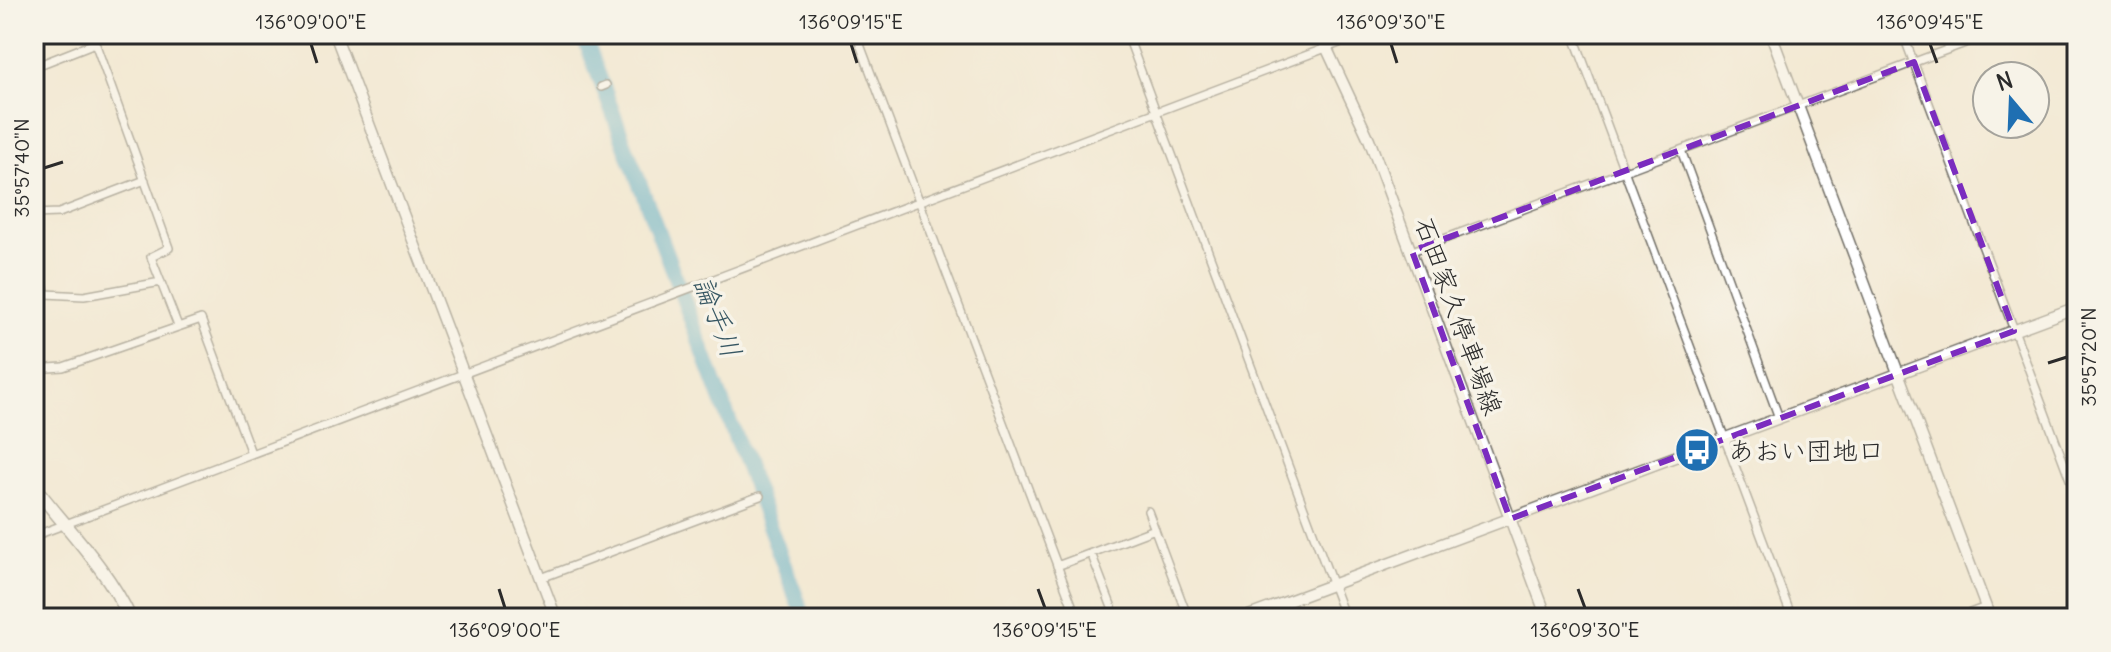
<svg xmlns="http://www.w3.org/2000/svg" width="2111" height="652" viewBox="0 0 2111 652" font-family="Delius,'Klee One',sans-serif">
<rect width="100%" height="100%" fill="#f7f3e8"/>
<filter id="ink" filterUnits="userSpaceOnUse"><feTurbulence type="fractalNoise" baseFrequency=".0125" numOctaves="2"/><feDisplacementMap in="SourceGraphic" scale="16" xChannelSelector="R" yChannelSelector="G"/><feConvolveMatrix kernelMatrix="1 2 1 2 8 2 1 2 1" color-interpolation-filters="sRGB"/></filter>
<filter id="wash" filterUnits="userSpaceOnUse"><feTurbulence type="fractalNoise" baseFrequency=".006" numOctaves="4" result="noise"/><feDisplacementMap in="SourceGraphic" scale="32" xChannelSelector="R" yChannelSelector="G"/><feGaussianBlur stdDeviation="1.8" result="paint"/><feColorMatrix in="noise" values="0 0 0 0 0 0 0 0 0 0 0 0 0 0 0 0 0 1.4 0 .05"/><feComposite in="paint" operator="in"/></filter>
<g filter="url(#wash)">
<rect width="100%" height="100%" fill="#f3e9d4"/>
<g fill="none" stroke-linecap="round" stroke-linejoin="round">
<path stroke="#4da8ca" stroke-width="16" d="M 583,34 L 804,618"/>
</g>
</g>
<g filter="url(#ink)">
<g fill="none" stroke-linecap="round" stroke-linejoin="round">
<g stroke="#716e66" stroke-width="10">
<path id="street" d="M 92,34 L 169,248 L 151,257 L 178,326
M 856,34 L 1077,618
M 1127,34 L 1345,618
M 1573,34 L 1792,618
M 1903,34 L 2077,498
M 34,67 L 95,43
M 601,87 L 606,85
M 1681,150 L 1779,418
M 34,214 L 59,213 L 145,180
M 1412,251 L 1989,34
M 34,258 L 46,294 L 84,296 L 161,282
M 34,369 L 63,367 L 201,319 L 251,453
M 1148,511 L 1188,618
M 34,536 L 1363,34
M 1091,553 L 1116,618
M 1057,566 L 1155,529
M 541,578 L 760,496
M 1957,618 L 1986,607
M 2060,618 L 2077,612"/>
</g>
<g stroke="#716e66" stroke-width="13">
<path id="secondary" d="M 335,34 L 556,618
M 1320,34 L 1369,139 L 1547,618
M 1771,34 L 1990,618
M 1243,618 L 2077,307"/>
</g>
<g stroke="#716e66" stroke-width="15">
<path id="primary" d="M 34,486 C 67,529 107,568 130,618"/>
</g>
<use href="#street" stroke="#fff" stroke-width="7"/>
<use href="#secondary" stroke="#fff" stroke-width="10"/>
<use href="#primary" stroke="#fff" stroke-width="12"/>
</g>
</g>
<path d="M0 0H2111V652H0ZM 1914,62 L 2014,331 L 1510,519 L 1412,251 Z" fill="#f3e9d4" fill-opacity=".55" fill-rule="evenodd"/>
<path fill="none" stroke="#7b2cbf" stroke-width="6" stroke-dasharray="16 10" stroke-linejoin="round" d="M 1914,62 L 2014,331 L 1510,519 L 1412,251 Z"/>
<path fill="none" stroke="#2b2b2b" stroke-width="3" d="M 311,44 L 317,63M 851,44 L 857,63M 1391,44 L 1397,63M 1930,44 L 1937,63M 44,168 L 63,162M 2048,363 L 2067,357M 499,589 L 505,608M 1038,589 L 1045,608M 1578,589 L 1585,608"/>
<defs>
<g id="bus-disc" transform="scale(2.3)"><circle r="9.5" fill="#1f6fb2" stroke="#f7f3e8"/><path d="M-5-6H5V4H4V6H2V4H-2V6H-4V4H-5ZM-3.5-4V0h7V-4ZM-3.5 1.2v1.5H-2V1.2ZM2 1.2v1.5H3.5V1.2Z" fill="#fff"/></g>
</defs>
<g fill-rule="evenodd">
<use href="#bus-disc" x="1697" y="450"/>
</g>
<g text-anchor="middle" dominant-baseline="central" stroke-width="7" stroke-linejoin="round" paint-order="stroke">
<g font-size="26" fill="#2b2b2b" stroke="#f7f3e8">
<text transform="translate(1459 316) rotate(70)">石田家久停車場線</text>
</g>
<g font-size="26" fill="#2b2b2b" stroke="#f7f3e8" text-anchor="start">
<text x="1728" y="450">あおい団地口</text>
</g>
<g font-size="28" font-style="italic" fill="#375763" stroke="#f7f3e8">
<text transform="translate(718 317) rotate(69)">論手川</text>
</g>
</g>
<rect width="2111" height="652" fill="none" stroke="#f7f3e8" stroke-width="88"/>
<g transform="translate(2011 100) rotate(341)"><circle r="38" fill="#f7f3e8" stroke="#a5a39c" stroke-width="2"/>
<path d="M0-6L14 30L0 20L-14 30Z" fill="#1f6fb2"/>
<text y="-12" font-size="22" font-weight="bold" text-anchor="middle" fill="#2b2b2b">N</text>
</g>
<rect x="44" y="44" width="2023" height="564" fill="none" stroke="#2b2b2b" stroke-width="3"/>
<g font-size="20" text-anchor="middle" fill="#2b2b2b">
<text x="311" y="29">136°09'00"E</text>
<text x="851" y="29">136°09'15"E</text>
<text x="1391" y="29">136°09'30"E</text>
<text x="1930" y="29">136°09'45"E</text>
<text transform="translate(22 168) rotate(-90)" y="7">35°57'40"N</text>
<text transform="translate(2089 357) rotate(-90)" y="7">35°57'20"N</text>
<text x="505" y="637">136°09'00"E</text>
<text x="1045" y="637">136°09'15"E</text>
<text x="1585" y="637">136°09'30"E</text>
</g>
</svg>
